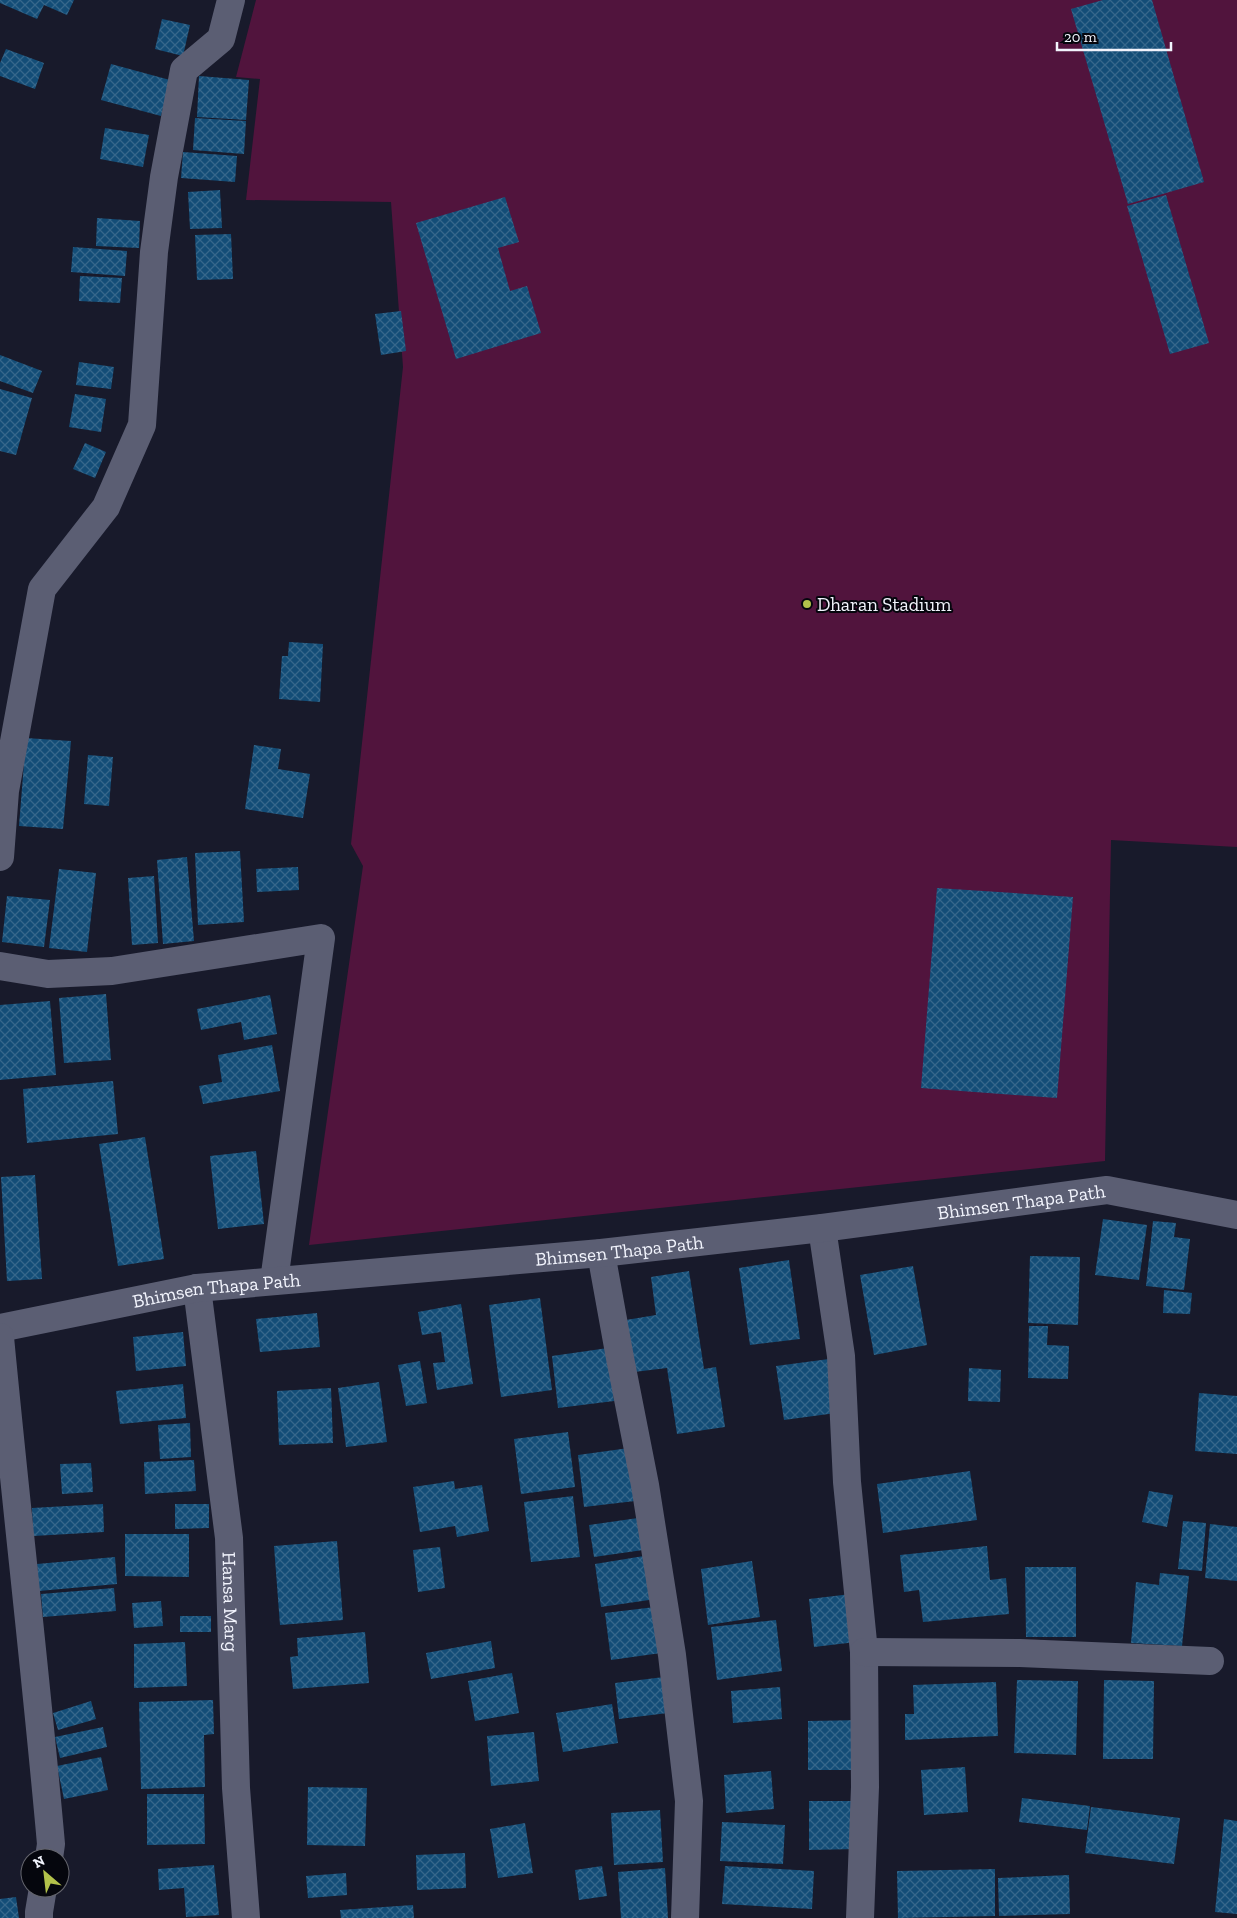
<svg xmlns="http://www.w3.org/2000/svg" width="1237" height="1918" viewBox="0 0 1237 1918" font-family="'Zilla Slab',serif">
<defs>
<pattern id="building-cross-hatch" width="8" height="8" patternUnits="userSpaceOnUse" patternTransform="scale(1.25)"><rect width="8" height="8" fill="#134d77"/><path d="M0 0l8 8M0 8l8-8" fill="none" stroke="#36678b"/></pattern>
</defs>
<rect width="100%" height="100%" fill="#181a2b"/>
<path fill="#51143d" d="M 256,0 L 1237,0 L 1237,847 L 1111,840 L 1105,1161 L 309,1245 L 363,866 L 351,844 L 403,367 L 391,202 L 246,200 L 260,79 L 236,77 Z"/>
<path fill="url(#building-cross-hatch)" d="M 0,0 L 74,0 L 67,15 L 44,5 L 37,19 L 0,3 Z
M 1103,0 L 1152,0 L 1204,182 L 1128,204 L 1071,9 Z
M 162,19 L 190,25 L 183,56 L 155,49 Z
M 6,49 L 44,63 L 35,89 L 0,76 L 0,63 Z
M 111,64 L 170,80 L 161,116 L 101,100 Z
M 199,76 L 249,80 L 246,120 L 197,117 Z
M 195,118 L 246,121 L 244,154 L 193,150 Z
M 105,128 L 149,135 L 143,167 L 100,159 Z
M 183,152 L 237,156 L 235,182 L 181,178 Z
M 220,190 L 222,228 L 190,229 L 188,192 Z
M 1166,195 L 1209,343 L 1170,354 L 1127,206 Z
M 505,197 L 519,242 L 498,248 L 510,291 L 527,286 L 541,333 L 456,359 L 416,223 Z
M 97,218 L 140,221 L 139,248 L 96,246 Z
M 231,234 L 233,279 L 197,280 L 195,235 Z
M 73,247 L 127,251 L 125,276 L 71,272 Z
M 80,276 L 122,278 L 120,303 L 79,301 Z
M 401,311 L 406,351 L 381,355 L 375,314 Z
M 0,355 L 42,371 L 33,393 L 0,381 Z
M 79,362 L 114,367 L 111,389 L 76,385 Z
M 0,389 L 32,398 L 16,455 L 0,451 Z
M 75,394 L 106,399 L 101,432 L 69,427 Z
M 85,443 L 106,452 L 95,478 L 73,469 Z
M 289,642 L 323,644 L 320,702 L 279,699 L 282,656 L 288,656 Z
M 26,738 L 71,741 L 63,829 L 19,826 Z
M 254,745 L 281,749 L 278,769 L 310,774 L 303,818 L 245,809 Z
M 88,755 L 113,757 L 109,806 L 84,804 Z
M 240,851 L 244,922 L 198,925 L 195,853 Z
M 187,857 L 194,941 L 163,944 L 157,860 Z
M 298,867 L 299,890 L 257,892 L 256,869 Z
M 59,869 L 96,873 L 87,952 L 49,948 Z
M 154,876 L 158,943 L 132,945 L 128,878 Z
M 937,888 L 1073,897 L 1057,1098 L 921,1088 Z
M 7,896 L 50,900 L 44,947 L 2,942 Z
M 106,994 L 111,1060 L 64,1063 L 59,998 Z
M 270,995 L 277,1034 L 244,1040 L 241,1022 L 201,1030 L 197,1009 Z
M 50,1001 L 56,1075 L 0,1080 L 0,1005 Z
M 272,1045 L 280,1091 L 203,1104 L 199,1086 L 222,1082 L 218,1055 Z
M 113,1081 L 118,1134 L 27,1143 L 23,1089 Z
M 145,1137 L 164,1259 L 118,1266 L 99,1144 Z
M 256,1151 L 264,1224 L 218,1229 L 210,1156 Z
M 35,1175 L 42,1279 L 7,1281 L 1,1177 Z
M 1103,1219 L 1147,1225 L 1139,1280 L 1095,1275 Z
M 1153,1221 L 1176,1223 L 1174,1237 L 1190,1239 L 1184,1290 L 1146,1286 Z
M 1030,1256 L 1080,1257 L 1078,1325 L 1028,1323 Z
M 789,1260 L 800,1339 L 750,1345 L 739,1268 Z
M 913,1266 L 927,1345 L 874,1355 L 860,1275 Z
M 689,1271 L 704,1369 L 716,1367 L 725,1427 L 677,1434 L 667,1368 L 634,1372 L 626,1320 L 656,1315 L 651,1277 Z
M 1164,1290 L 1192,1293 L 1190,1314 L 1163,1313 Z
M 540,1298 L 552,1390 L 501,1397 L 489,1305 Z
M 461,1304 L 473,1384 L 437,1390 L 433,1363 L 445,1362 L 441,1332 L 422,1335 L 418,1312 Z
M 317,1313 L 320,1347 L 260,1352 L 256,1319 Z
M 1029,1326 L 1048,1326 L 1047,1345 L 1069,1346 L 1068,1379 L 1028,1378 Z
M 183,1332 L 186,1366 L 136,1371 L 133,1337 Z
M 608,1348 L 614,1401 L 558,1408 L 552,1356 Z
M 829,1359 L 836,1413 L 784,1420 L 776,1366 Z
M 420,1361 L 427,1403 L 406,1406 L 398,1365 Z
M 969,1368 L 1001,1370 L 1000,1402 L 968,1401 Z
M 379,1382 L 387,1442 L 346,1447 L 338,1388 Z
M 183,1384 L 186,1418 L 120,1424 L 116,1391 Z
M 331,1388 L 333,1443 L 279,1445 L 277,1391 Z
M 1199,1393 L 1237,1396 L 1237,1454 L 1195,1451 Z
M 190,1423 L 191,1457 L 160,1459 L 158,1425 Z
M 568,1432 L 575,1487 L 521,1494 L 514,1439 Z
M 629,1448 L 635,1501 L 584,1507 L 578,1455 Z
M 194,1460 L 196,1491 L 145,1494 L 144,1462 Z
M 91,1463 L 93,1492 L 62,1494 L 60,1464 Z
M 970,1471 L 977,1520 L 883,1533 L 877,1484 Z
M 454,1481 L 455,1489 L 482,1485 L 489,1531 L 457,1537 L 455,1526 L 420,1532 L 413,1487 Z
M 1149,1491 L 1173,1495 L 1167,1527 L 1142,1522 Z
M 573,1496 L 580,1557 L 531,1562 L 524,1502 Z
M 103,1504 L 104,1532 L 33,1536 L 32,1508 Z
M 175,1504 L 209,1504 L 209,1528 L 175,1529 Z
M 638,1518 L 643,1550 L 594,1557 L 589,1525 Z
M 1183,1521 L 1206,1523 L 1202,1571 L 1178,1569 Z
M 1210,1524 L 1237,1527 L 1237,1581 L 1205,1578 Z
M 125,1534 L 189,1534 L 189,1577 L 125,1576 Z
M 337,1541 L 343,1620 L 280,1625 L 274,1546 Z
M 987,1546 L 990,1580 L 1006,1578 L 1009,1614 L 923,1622 L 919,1590 L 904,1592 L 900,1555 Z
M 440,1547 L 445,1588 L 418,1592 L 413,1550 Z
M 650,1555 L 656,1599 L 601,1607 L 595,1564 Z
M 115,1557 L 117,1584 L 39,1591 L 37,1564 Z
M 752,1561 L 760,1617 L 708,1625 L 701,1569 Z
M 1025,1567 L 1076,1567 L 1076,1637 L 1026,1637 Z
M 1160,1573 L 1189,1576 L 1182,1646 L 1131,1643 L 1136,1582 L 1159,1585 Z
M 114,1588 L 116,1611 L 43,1617 L 41,1594 Z
M 851,1594 L 856,1642 L 814,1647 L 809,1599 Z
M 161,1601 L 163,1626 L 134,1628 L 132,1603 Z
M 655,1607 L 661,1653 L 611,1660 L 605,1613 Z
M 180,1616 L 211,1616 L 211,1632 L 180,1632 Z
M 776,1620 L 782,1671 L 717,1680 L 711,1627 Z
M 365,1632 L 369,1683 L 293,1689 L 290,1657 L 298,1656 L 297,1638 Z
M 491,1641 L 495,1668 L 431,1679 L 426,1653 Z
M 185,1642 L 187,1686 L 134,1688 L 134,1644 Z
M 512,1673 L 519,1713 L 475,1721 L 468,1681 Z
M 664,1677 L 668,1713 L 619,1719 L 615,1683 Z
M 1017,1680 L 1078,1681 L 1076,1755 L 1014,1753 Z
M 1104,1680 L 1154,1681 L 1153,1759 L 1103,1759 Z
M 996,1682 L 998,1736 L 905,1740 L 905,1714 L 914,1714 L 913,1685 Z
M 780,1687 L 782,1719 L 733,1723 L 731,1691 Z
M 213,1700 L 214,1734 L 204,1735 L 205,1787 L 141,1789 L 139,1702 Z
M 91,1701 L 96,1719 L 58,1730 L 53,1713 Z
M 612,1704 L 618,1743 L 563,1752 L 556,1713 Z
M 862,1720 L 862,1770 L 808,1770 L 808,1721 Z
M 103,1727 L 107,1747 L 60,1758 L 55,1737 Z
M 534,1732 L 539,1781 L 491,1786 L 487,1736 Z
M 101,1757 L 108,1790 L 64,1799 L 57,1766 Z
M 965,1767 L 968,1812 L 924,1815 L 921,1770 Z
M 771,1771 L 774,1809 L 726,1813 L 724,1775 Z
M 308,1787 L 367,1788 L 365,1846 L 307,1845 Z
M 147,1794 L 204,1794 L 205,1844 L 147,1845 Z
M 1022,1798 L 1090,1806 L 1087,1830 L 1019,1822 Z
M 809,1801 L 855,1801 L 860,1849 L 809,1850 Z
M 1091,1807 L 1180,1818 L 1174,1864 L 1085,1853 Z
M 660,1810 L 663,1862 L 614,1865 L 611,1813 Z
M 1224,1819 L 1237,1821 L 1237,1914 L 1215,1912 Z
M 722,1822 L 785,1825 L 783,1864 L 720,1861 Z
M 525,1823 L 533,1873 L 498,1878 L 490,1829 Z
M 465,1853 L 466,1888 L 417,1890 L 416,1855 Z
M 214,1865 L 219,1915 L 186,1917 L 184,1888 L 159,1890 L 158,1869 Z
M 602,1866 L 607,1896 L 579,1900 L 575,1870 Z
M 725,1866 L 814,1871 L 812,1909 L 722,1904 Z
M 665,1868 L 668,1918 L 621,1918 L 618,1872 Z
M 995,1869 L 995,1916 L 898,1918 L 897,1871 Z
M 346,1873 L 347,1895 L 308,1898 L 306,1876 Z
M 1069,1875 L 1070,1914 L 999,1916 L 998,1878 Z
M 16,1897 L 19,1918 L 0,1918 L 0,1899 Z
M 413,1905 L 414,1918 L 341,1918 L 340,1910 Z"/>
<g fill="none" stroke-linecap="round" stroke-linejoin="round">
<g stroke="#5b5e73" stroke-width="28">
<path d="M 0,857 L 5,791 L 42,589 L 106,507 L 142,425 L 154,252 L 164,177 L 184,70 L 221,39 L 231,0"/>
<path d="M 0,966 L 48,974 L 112,971 L 321,938 L 274,1281"/>
<path d="M 822,1228 L 841,1356 L 847,1482 L 864,1652 L 865,1787 L 860,1918"/>
<path d="M 601,1253 L 620,1358 L 645,1485 L 672,1655 L 689,1801 L 685,1918"/>
<path id="s1" d="M 197,1288 L 229,1538 L 236,1788 L 246,1918"/>
<path id="s2" d="M 0,1328 L 197,1288 L 601,1253 L 822,1228 L 1107,1190 L 1237,1215"/>
<path d="M 0,1337 C 16,1506 36,1675 51,1844 L 49,1858"/>
<path d="M 864,1652 L 1020,1653 L 1210,1661"/>
<path d="M 39,1918 L 39,1912 L 43,1888"/>
</g>
</g>
<circle fill="#b3c24b" stroke="#05060d" stroke-width="2" cx="807" cy="604" r="5"/>
<g text-anchor="middle" dominant-baseline="central" stroke-width="4" stroke-linejoin="round" paint-order="stroke">
<g font-size="19" fill="#f2f4fd" stroke="#05060d" text-anchor="start">
<text x="817" y="604">Dharan Stadium</text>
</g>
<g font-size="19" fill="#f2f4fd" stroke="#05060d">
<text stroke="none"><textPath href="#s2" startOffset="1030">Bhimsen Thapa Path</textPath></text>
<text stroke="none"><textPath href="#s2" startOffset="625">Bhimsen Thapa Path</textPath></text>
<text stroke="none"><textPath href="#s2" startOffset="220">Bhimsen Thapa Path</textPath></text>
<text stroke="none"><textPath href="#s1" startOffset="316">Hansa Marg</textPath></text>
</g>
</g>
<g transform="translate(45 1873) rotate(332)"><circle r="24" fill="#05060d" stroke="#64656d"/>
<path d="M0-4L9 19L0 12L-9 19Z" fill="#b3c24b"/>
<text y="-8" font-size="14" font-weight="bold" text-anchor="middle" fill="#f2f4fd">N</text>
</g>
<path d="M1057 42v8h114v-8" fill="none" stroke="#f2f4fd" stroke-width="2.5"/>
<text x="1064" y="42" font-size="15" fill="#f2f4fd" stroke="#05060d" stroke-width="4" paint-order="stroke">20 m</text>
</svg>
